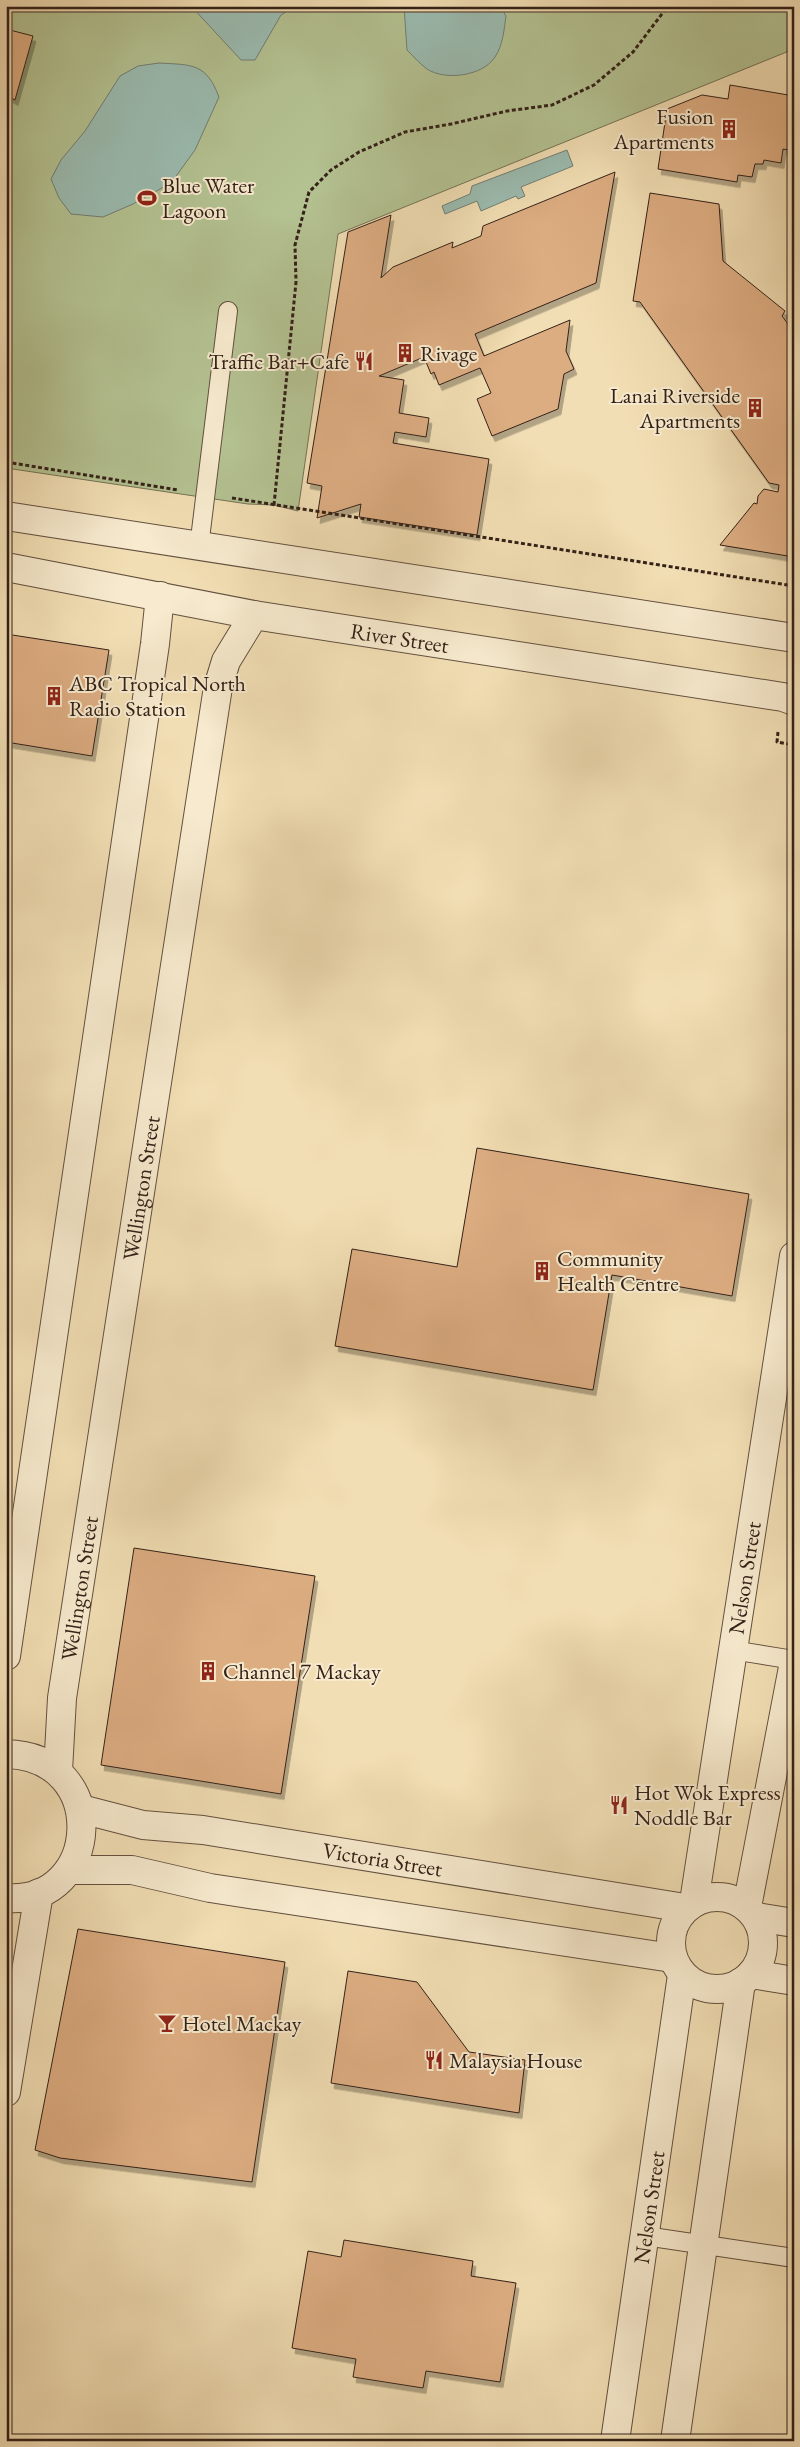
<svg xmlns="http://www.w3.org/2000/svg" width="800" height="2447" viewBox="0 0 800 2447" font-family="'EB Garamond',serif">
<defs>
<filter id="shadow"><feDropShadow dx="3" dy="5.5" stdDeviation="0" flood-color="#0004"/></filter>
</defs>
<rect width="100%" height="100%" fill="#f2deb4"/>
<filter id="stains"><feTurbulence type="fractalNoise" baseFrequency=".004" numOctaves="4"/><feColorMatrix values="0 0 0 0 .2 0 0 0 0 .09 0 0 0 0 .02 0 0 0 .5 -.17"/></filter>
<radialGradient id="worn" r=".72"><stop offset=".6" stop-color="#630" stop-opacity="0"/><stop offset="1" stop-color="#630" stop-opacity=".3"/></radialGradient>
<path fill="#b4c292" stroke="#747255" d="M 6,6 L 794,6 L 794,49 L 338,234 L 298,511 L 274,505 L 248,504 L 6,468 Z"/>
<path fill="#9bbcb1" stroke="#717e74" d="M 191,6 L 296,6 L 281,15 L 255,60 L 241,60 Z
M 404,6 L 500,6 L 506,16 C 504,30 503,45 495,57 C 483,76 445,81 427,69 C 420,64 413,56 407,50 Z
M 159,63 C 193,65 206,63 219,97 L 195,150 L 171,183 L 133,204 L 103,217 L 71,214 L 59,198 L 51,179 L 61,160 L 85,131 L 120,76 L 138,66 Z
M 567,150 L 573,166 L 521,187 L 525,196 L 518,199 L 516,196 L 481,211 L 477,201 L 445,214 L 442,206 L 470,194 L 472,186 Z"/>
<path fill="#ddad82" stroke="#332118" filter="url(#shadow)" d="M 6,29 L 33,36 L 15,100 L 6,95 Z
M 730,85 L 794,96 L 794,151 L 783,149 L 781,163 L 764,160 L 763,164 L 755,164 L 752,177 L 738,175 L 737,182 L 658,169 L 667,109 L 702,95 L 728,99 Z
M 615,172 L 596,283 L 475,334 L 484,356 L 570,320 L 566,351 L 574,369 L 564,374 L 558,409 L 492,436 L 477,399 L 491,393 L 480,368 L 439,385 L 434,372 L 431,374 L 424,357 L 379,376 L 404,380 L 399,413 L 429,418 L 426,437 L 395,432 L 393,443 L 489,459 L 477,535 L 359,517 L 361,504 L 317,518 L 322,486 L 307,483 L 348,232 L 391,215 L 381,278 L 393,267 L 453,242 L 452,248 L 481,236 L 483,226 Z
M 650,193 L 719,204 L 723,261 L 785,311 L 782,316 L 794,332 L 794,557 L 720,545 L 754,503 L 757,504 L 758,496 L 764,489 L 778,492 L 779,485 L 769,483 L 640,302 L 633,301 Z
M 6,634 L 109,650 L 92,756 L 6,742 Z
M 477,1148 L 749,1194 L 732,1296 L 612,1275 L 593,1390 L 335,1346 L 352,1249 L 457,1267 Z
M 134,1548 L 315,1576 L 281,1794 L 101,1765 Z
M 78,1929 L 285,1962 L 252,2182 L 60,2158 L 35,2150 Z
M 348,1971 L 417,1982 L 469,2052 L 525,2060 L 519,2113 L 331,2083 Z
M 344,2240 L 473,2261 L 471,2276 L 516,2283 L 500,2382 L 426,2371 L 423,2388 L 353,2377 L 356,2359 L 292,2348 L 308,2251 L 341,2257 Z"/>
<g fill="none" stroke-linecap="round" stroke-linejoin="round">
<g stroke="#63503f" stroke-width="20">
<path id="service" d="M 199,547 L 228,311
M 732,1650 L 794,1660
M 645,2236 L 794,2258"/>
</g>
<g stroke="#63503f" stroke-width="30">
<g id="tertiary">
<path d="M 6,516 L 794,638"/>
<path id="s1" d="M 6,567 L 254,615 L 783,697 L 794,701"/>
<path d="M 6,1656 L 155,644 L 160,596"/>
<path d="M 6,1754 C 111,1756 102,1905 6,1898"/>
<path id="s2" d="M 58,1771 L 62,1698 L 218,687 L 226,661 L 254,615"/>
<path id="s3" d="M 81,1809 L 143,1825 L 203,1830 L 685,1908"/>
<path d="M 69,1870 L 132,1870 L 210,1888 L 672,1958"/>
<circle cx="717" cy="1943" r="46"/>
<path id="s4" d="M 694,1902 L 794,1256"/>
<path d="M 747,1907 L 794,1662"/>
<path d="M 756,1917 L 794,1923"/>
<path d="M 751,1974 L 794,1981"/>
<path d="M 6,2092 L 39,1893"/>
<path id="s5" d="M 615,2441 L 682,1975"/>
<path d="M 675,2441 L 741,1982"/>
</g>
</g>
<path stroke="#332118" stroke-width="3" stroke-dasharray="4 2.5" stroke-linecap="butt" d="M 6,462 L 178,490
M 232,498 L 794,586
M 274,505 L 296,282 L 295,245 L 309,192 L 331,170 L 359,152 L 405,132 L 451,124 L 507,111 L 552,105 L 594,85 L 633,52 L 668,6
M 778,732 L 777,742 L 794,745"/>
<use href="#service" stroke="#f7eace" stroke-width="18"/>
<use href="#tertiary" stroke="#f7eace" stroke-width="28"/>
</g>
<defs>
<g id="building-bare" transform="scale(1.5)"><path d="M-4-6H4V6H1V3H-1V6H-4ZM-2.5-4.3h1.7v1.8h-1.7ZM.8-4.3h1.7v1.8H.8ZM-2.5-1h1.7V.8h-1.7ZM.8-1h1.7V.8H.8Z" fill="#8f2418" stroke="#f7eace" stroke-width="2.5" paint-order="stroke"/></g>
<g id="stadium-bare" transform="scale(1.5)"><path d="M0-5a6.5 5 0 1 0 0 10a6.5 5 0 1 0 0-10ZM-3.5-1.8h7v3.6h-7Z" fill="#8f2418" stroke="#f7eace" stroke-width="2.5" paint-order="stroke"/></g>
<g id="restaurant-bare" transform="scale(1.5)"><path d="M-5-6h1v4h1v-4h1v4h1v-4h1v5L-1.5 .5V6h-2V.5L-5-1ZM5-6V6H3V1.5H1.5Q1.5-4 5-6Z" fill="#8f2418" stroke="#f7eace" stroke-width="2.5" paint-order="stroke"/></g>
<g id="bar-bare" transform="scale(1.5)"><path d="M-6-5H6L.8 .8V4.5H3.5V6h-7V4.5H-.8V.8Z" fill="#8f2418" stroke="#f7eace" stroke-width="2.5" paint-order="stroke"/></g>
</defs>
<g fill-rule="evenodd">
<use href="#building-bare" x="729" y="129"/>
<use href="#stadium-bare" x="147" y="198"/>
<use href="#building-bare" x="405" y="353"/>
<use href="#restaurant-bare" x="364" y="361"/>
<use href="#building-bare" x="755" y="408"/>
<use href="#building-bare" x="54" y="696"/>
<use href="#building-bare" x="542" y="1271"/>
<use href="#building-bare" x="208" y="1671"/>
<use href="#restaurant-bare" x="619" y="1805"/>
<use href="#bar-bare" x="167" y="2023"/>
<use href="#restaurant-bare" x="434" y="2060"/>
</g>
<g text-anchor="middle" dominant-baseline="central" stroke-width="4" stroke-linejoin="round" paint-order="stroke">
<g font-size="22" fill="#332118" stroke="#f7eace" text-anchor="start">
<text x="714" y="116" text-anchor="end">Fusion<tspan x="714" dy="25">Apartments</tspan></text>
<text x="162" y="185">Blue Water<tspan x="162" dy="25">Lagoon</tspan></text>
<text x="420" y="353">Rivage</text>
<text x="349" y="361" text-anchor="end">Traffic Bar+Cafe</text>
<text x="740" y="395" text-anchor="end">Lanai Riverside<tspan x="740" dy="25">Apartments</tspan></text>
<text x="69" y="683">ABC Tropical North<tspan x="69" dy="25">Radio Station</tspan></text>
<text x="557" y="1258">Community<tspan x="557" dy="25">Health Centre</tspan></text>
<text x="223" y="1671">Channel 7 Mackay</text>
<text x="634" y="1792">Hot Wok Express<tspan x="634" dy="25">Noddle Bar</tspan></text>
<text x="182" y="2023">Hotel Mackay</text>
<text x="449" y="2060">Malaysia House</text>
</g>
<g font-size="22" fill="#332118" stroke="#f7eace">
<text stroke="none"><textPath href="#s1" startOffset="400">River Street</textPath></text>
<text stroke="none"><textPath href="#s2" startOffset="589">Wellington Street</textPath></text>
<text stroke="none"><textPath href="#s4" startOffset="328">Nelson Street</textPath></text>
<text stroke="none"><textPath href="#s2" startOffset="184">Wellington Street</textPath></text>
<text stroke="none"><textPath href="#s3" startOffset="306">Victoria Street</textPath></text>
<text stroke="none"><textPath href="#s5" startOffset="236">Nelson Street</textPath></text>
</g>
</g>
<rect width="800" height="2447" fill="none" stroke="#f2deb4" stroke-width="25"/>
<rect x="8" y="8" width="785" height="2432" fill="none" stroke="#332118" stroke-width="2.5"/>
<rect x="12" y="12" width="775" height="2422" fill="none" stroke="#332118"/>
<rect width="100%" height="100%" filter="url(#stains)"/>
<rect width="100%" height="100%" fill="url(#worn)"/>
</svg>
